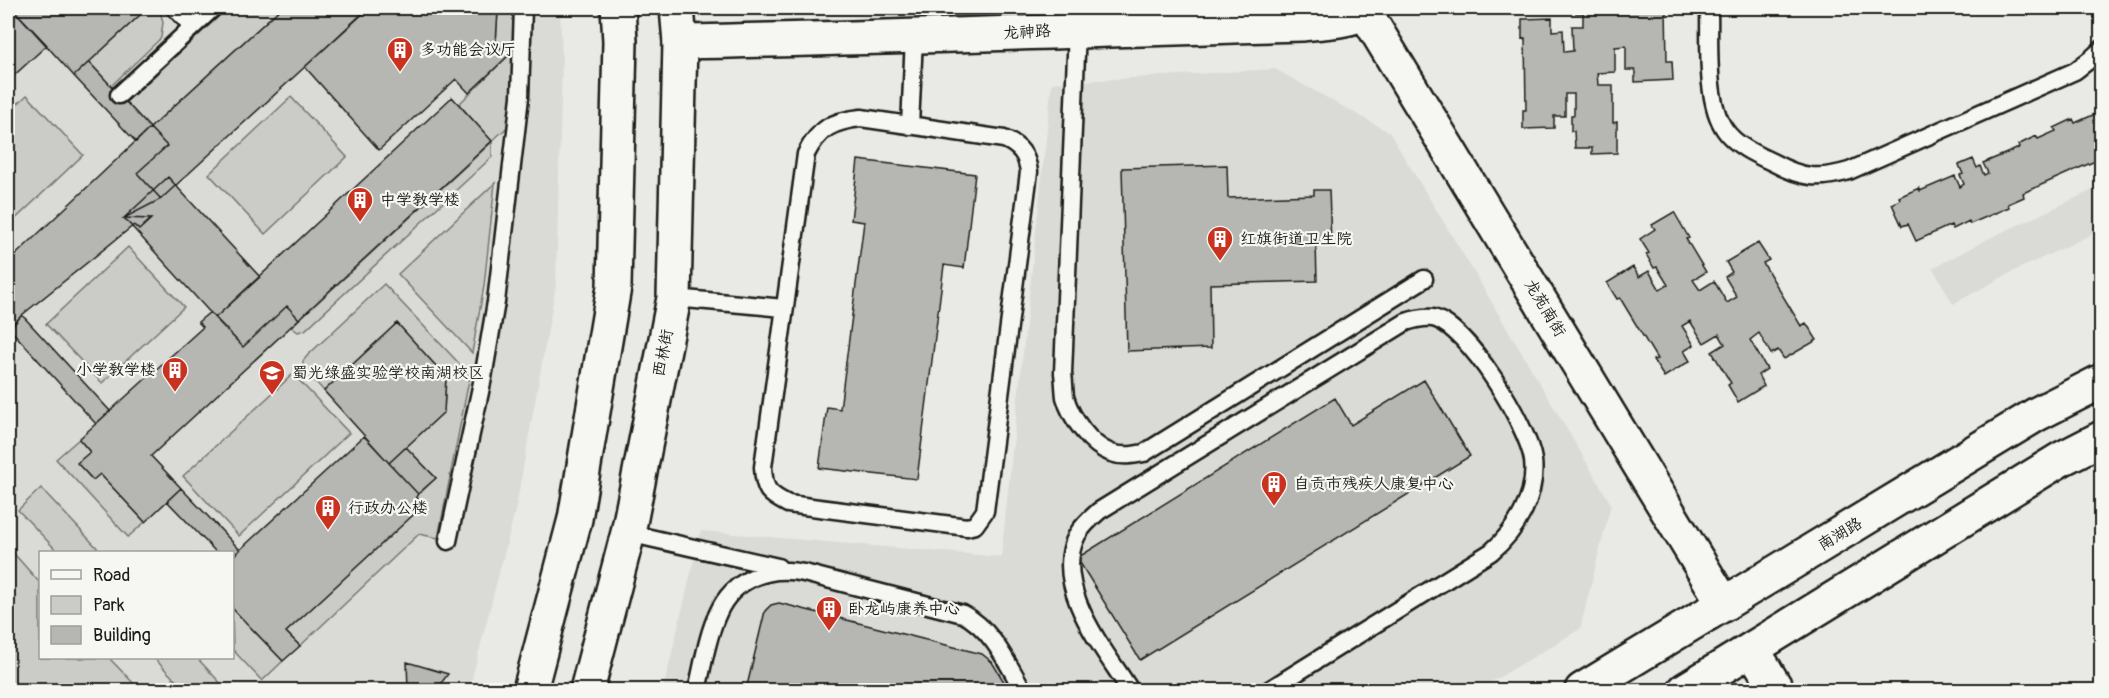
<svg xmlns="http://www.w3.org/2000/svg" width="2109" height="698" viewBox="0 0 2109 698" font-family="Pangolin,'LXGW WenKai TC',sans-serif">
<rect width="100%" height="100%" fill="#e9e9e5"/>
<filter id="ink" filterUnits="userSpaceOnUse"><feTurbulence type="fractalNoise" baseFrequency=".0167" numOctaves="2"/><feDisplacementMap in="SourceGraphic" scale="12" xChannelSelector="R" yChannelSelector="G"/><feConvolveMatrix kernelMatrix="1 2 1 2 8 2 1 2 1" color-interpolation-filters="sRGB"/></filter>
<g filter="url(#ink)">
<path fill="#dadad6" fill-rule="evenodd" d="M 8,8 L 560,8 L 562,60 L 556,285 L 516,507 L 469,690 L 8,690 ZM 40,552 L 232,552 L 232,658 L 40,658 Z
M 1275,69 L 1389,132 L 1472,269 L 1611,504 L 1580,629 L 1478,690 L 663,690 L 701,531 L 1001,557 L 1052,83 Z
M 2101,186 L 2101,230 L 2010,273 L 1953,304 L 1933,268 L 1988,239 Z"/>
<path fill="#cbcbc7" stroke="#747472" stroke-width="1.5" d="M 133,8 L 159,8 L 163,22 L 161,38 L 111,86 L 89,62 L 140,15 Z
M 228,8 L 281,8 L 150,128 L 126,102 Z
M 495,8 L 514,8 L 513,122 L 492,141 L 492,157 L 305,330 L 298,332 L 291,327 L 492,142 L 459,104 L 508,56 L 496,43 L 498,11 Z
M 27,95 L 83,155 L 8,226 L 8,113 Z
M 291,97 L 347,157 L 265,234 L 209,174 Z
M 495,183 L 484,286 L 472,353 L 398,274 Z
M 128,247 L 184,307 L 102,383 L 46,324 Z
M 384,284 L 470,375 L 438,538 L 419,534 L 300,646 L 286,632 L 423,505 L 416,497 L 436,478 L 406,447 L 444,412 L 446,377 L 397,323 L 324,391 L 303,368 L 303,361 L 308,355 Z
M 293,374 L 349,433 L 239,536 L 183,476 Z
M 79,439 L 90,452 L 78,463 L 92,480 L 100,474 L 145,522 L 128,537 L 56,459 Z
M 41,488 L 101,552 L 58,552 L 18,510 Z
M 8,547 L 40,583 L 40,658 L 109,658 L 140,690 L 8,690 L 8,588 L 11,585 L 8,581 Z
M 232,608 L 283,661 L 262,681 L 233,650 Z
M 154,658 L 197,658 L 227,690 L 185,690 Z"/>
<path fill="#b6b6b3" stroke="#1c1c1c" stroke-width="1.5" d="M 8,8 L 19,8 L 15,11 L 47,45 L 8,81 Z
M 19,8 L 133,8 L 140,15 L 74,76 L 15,11 Z
M 281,8 L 369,8 L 161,199 L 137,173 L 167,146 L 150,128 Z
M 368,8 L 495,8 L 498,11 L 496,43 L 508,56 L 469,93 L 456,79 L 379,150 L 305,67 Z
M 1576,8 L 1666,8 L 1667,61 L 1672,61 L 1673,80 L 1635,82 L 1635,70 L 1626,70 L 1626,46 L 1615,47 L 1615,72 L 1597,73 L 1598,85 L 1613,85 L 1613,123 L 1617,122 L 1617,153 L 1592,154 L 1592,148 L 1575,148 L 1574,131 L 1571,131 L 1571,115 L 1574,115 L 1574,94 L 1565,94 L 1565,116 L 1554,116 L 1554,128 L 1523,129 L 1523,110 L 1526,110 L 1525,38 L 1522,39 L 1522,19 L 1552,18 L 1552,31 L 1563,30 L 1564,52 L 1573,51 L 1572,26 L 1583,26 L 1583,13 L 1576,13 Z
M 89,62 L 150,128 L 136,142 L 74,76 Z
M 452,97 L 492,141 L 299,319 L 287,306 L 243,347 L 215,318 Z
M 2102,111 L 2102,158 L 2023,193 L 2024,197 L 2008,204 L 2009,207 L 1970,224 L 1969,221 L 1953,229 L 1951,225 L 1916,241 L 1908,224 L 1902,226 L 1892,204 L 1900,200 L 1899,197 L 1919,188 L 1920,191 L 1955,176 L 1960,187 L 1964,184 L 1960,175 L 1963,174 L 1959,165 L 1973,159 L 1977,168 L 1980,166 L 1984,175 L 1988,173 L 1983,163 L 2019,148 L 2018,145 L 2036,136 L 2038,139 L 2056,131 L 2054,128 L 2073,119 L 2075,123 Z
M 150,128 L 167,146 L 137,173 L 161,199 L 124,218 L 151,219 L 139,230 L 134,225 L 22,315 L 8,331 L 8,262 Z
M 858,160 L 975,174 L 964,268 L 944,265 L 917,479 L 819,468 L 827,407 L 840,409 L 864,222 L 851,220 Z
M 1227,165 L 1228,198 L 1314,195 L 1314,190 L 1329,190 L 1331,243 L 1316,243 L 1317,281 L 1210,284 L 1211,348 L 1127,351 L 1122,168 Z
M 168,177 L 260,277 L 215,318 L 124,218 Z
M 1674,212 L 1689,238 L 1686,239 L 1706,272 L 1693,280 L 1700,290 L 1714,281 L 1727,303 L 1737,297 L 1725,277 L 1732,272 L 1726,262 L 1758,243 L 1769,260 L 1763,263 L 1801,326 L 1806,323 L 1817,340 L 1784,359 L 1778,350 L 1771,354 L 1759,333 L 1750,340 L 1767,369 L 1758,375 L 1764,386 L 1738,402 L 1728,385 L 1731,383 L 1712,352 L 1725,344 L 1719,334 L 1704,343 L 1690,321 L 1682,326 L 1694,345 L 1684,351 L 1690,361 L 1664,377 L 1653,360 L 1657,359 L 1620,298 L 1617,299 L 1607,283 L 1633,267 L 1639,277 L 1649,271 L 1660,290 L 1668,285 L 1657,267 L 1654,268 L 1646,254 L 1649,253 L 1640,239 L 1655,229 L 1652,225 Z
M 287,306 L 299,319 L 151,456 L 181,488 L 145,522 L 100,474 L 93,480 L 77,463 L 90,452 L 79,439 L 203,327 L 198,322 L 210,312 L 243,347 Z
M 22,315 L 110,411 L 96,424 L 9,328 Z
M 397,323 L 446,377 L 444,412 L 389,463 L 324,391 Z
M 1424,380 L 1470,456 L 1140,660 L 1077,558 L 1335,398 L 1351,425 Z
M 364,436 L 418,494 L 416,497 L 424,505 L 286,632 L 300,646 L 283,661 L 232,608 L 232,557 Z
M 406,447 L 436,478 L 418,494 L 389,463 Z
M 181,488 L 240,550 L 232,557 L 232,552 L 216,552 L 167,501 Z
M 779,603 L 982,654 L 992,662 L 1009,690 L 746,690 L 765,611 L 771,605 Z
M 407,662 L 448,674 L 436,690 L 408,690 Z"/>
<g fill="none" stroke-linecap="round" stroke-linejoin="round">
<g stroke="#1c1c1c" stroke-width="21">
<path id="service" d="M 175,8 L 192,26
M 1709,8 C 1710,42 1705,102 1725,130 C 1736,146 1757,155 1774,163 C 1802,178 1818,180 1849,171 L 2075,71 L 2092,58 L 2102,49
M 1077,30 L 1063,373 C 1064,381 1064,389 1065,397 C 1071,418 1090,445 1111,453 C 1122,457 1133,455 1144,453 L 1424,279
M 119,95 L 213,8
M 861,118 L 1004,139 C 1020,146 1027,155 1029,172 L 985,511 L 975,525 L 967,527 L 788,504 C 768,494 764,490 763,467 L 806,154 C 819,128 833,121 861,118 Z
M 910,126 L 914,37
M 674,298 L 784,308
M 628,533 L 778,567
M 448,541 L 483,378 L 496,302 L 520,97 L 523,8
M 697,690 C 703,666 707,636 718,613 C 733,579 769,565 804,573 L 963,614 C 992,629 1007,663 1023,690
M 1130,690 C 1104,649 1051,586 1077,535 C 1082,526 1091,518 1099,511 L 1406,322 C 1415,319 1423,317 1433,318 C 1468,326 1528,426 1533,460 C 1537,495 1517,530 1491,552 L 1269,690"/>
</g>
<g stroke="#1c1c1c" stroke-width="38">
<path id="minor" d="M 1365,12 L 1724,604
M 680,42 C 888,38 1095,30 1302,24 C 1321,22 1357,21 1370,8
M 1753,650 L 1777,690"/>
</g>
<g stroke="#1c1c1c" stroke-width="38">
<path id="secondary" d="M 530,690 L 575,519 L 614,287 L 620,41 L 618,8
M 587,690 L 628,533 L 674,298 L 680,42 L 677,8
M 1582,690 L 2037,414 L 2102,381
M 1685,690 L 2061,459 L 2102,438"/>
</g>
<use href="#service" stroke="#f6f6f2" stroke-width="16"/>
<use href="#minor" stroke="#f6f6f2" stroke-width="33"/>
<use href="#secondary" stroke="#f6f6f2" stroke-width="33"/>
</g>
</g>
<defs>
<g id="building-pin" transform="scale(1.35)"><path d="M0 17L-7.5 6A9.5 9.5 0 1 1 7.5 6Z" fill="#c8321e" stroke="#f6f6f2"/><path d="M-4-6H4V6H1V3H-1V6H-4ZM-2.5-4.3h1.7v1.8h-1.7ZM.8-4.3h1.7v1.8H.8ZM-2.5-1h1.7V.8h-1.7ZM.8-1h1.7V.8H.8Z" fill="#fff"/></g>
<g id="school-pin" transform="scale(1.35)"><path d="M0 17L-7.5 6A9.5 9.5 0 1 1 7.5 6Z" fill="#c8321e" stroke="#f6f6f2"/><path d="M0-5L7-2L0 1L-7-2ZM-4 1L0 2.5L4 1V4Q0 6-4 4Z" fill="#fff"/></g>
</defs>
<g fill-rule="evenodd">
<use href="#building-pin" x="400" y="50"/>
<use href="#building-pin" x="360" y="200"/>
<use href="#building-pin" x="1220" y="239"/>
<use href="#building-pin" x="175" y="370"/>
<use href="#school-pin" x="272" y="373"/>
<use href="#building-pin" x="1274" y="484"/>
<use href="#building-pin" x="328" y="508"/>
<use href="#building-pin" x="829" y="609"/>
</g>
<g text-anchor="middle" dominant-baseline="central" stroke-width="4.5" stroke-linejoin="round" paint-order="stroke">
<g font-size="16" fill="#1c1c1c" stroke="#f6f6f2">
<text transform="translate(1027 32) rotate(-3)">龙神路</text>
<text transform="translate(1545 308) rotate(59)">龙苑南街</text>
<text transform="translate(663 353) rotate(-79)">西林街</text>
<text transform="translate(1840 534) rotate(-31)">南湖路</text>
</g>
<g font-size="16" fill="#1c1c1c" stroke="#f6f6f2" text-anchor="start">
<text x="420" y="50">多功能会议厅</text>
<text x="380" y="200">中学教学楼</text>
<text x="1240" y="239">红旗街道卫生院</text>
<text x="156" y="370" text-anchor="end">小学教学楼</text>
<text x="292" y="373">蜀光绿盛实验学校南湖校区</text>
<text x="1294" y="484">自贡市残疾人康复中心</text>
<text x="348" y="508">行政办公楼</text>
<text x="848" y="609">卧龙屿康养中心</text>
</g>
</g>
<rect width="2109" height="698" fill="none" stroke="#f6f6f2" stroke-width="30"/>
<rect x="15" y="15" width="2079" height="668" fill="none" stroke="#1c1c1c" stroke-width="2" filter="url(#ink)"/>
<rect x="39" y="551" width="195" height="108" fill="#f6f6f2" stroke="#9f9f9c" stroke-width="1.5"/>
<rect x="51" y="570" width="30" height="9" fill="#f6f6f2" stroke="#9f9f9c" stroke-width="1.5"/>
<text x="93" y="581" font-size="18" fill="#1c1c1c">Road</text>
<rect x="51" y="596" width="30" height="18" fill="#cbcbc7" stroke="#9f9f9c" stroke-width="1.5"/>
<text x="93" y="611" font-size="18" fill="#1c1c1c">Park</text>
<rect x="51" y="626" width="30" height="18" fill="#b6b6b3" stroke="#9f9f9c" stroke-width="1.5"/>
<text x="93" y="641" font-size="18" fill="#1c1c1c">Building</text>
</svg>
